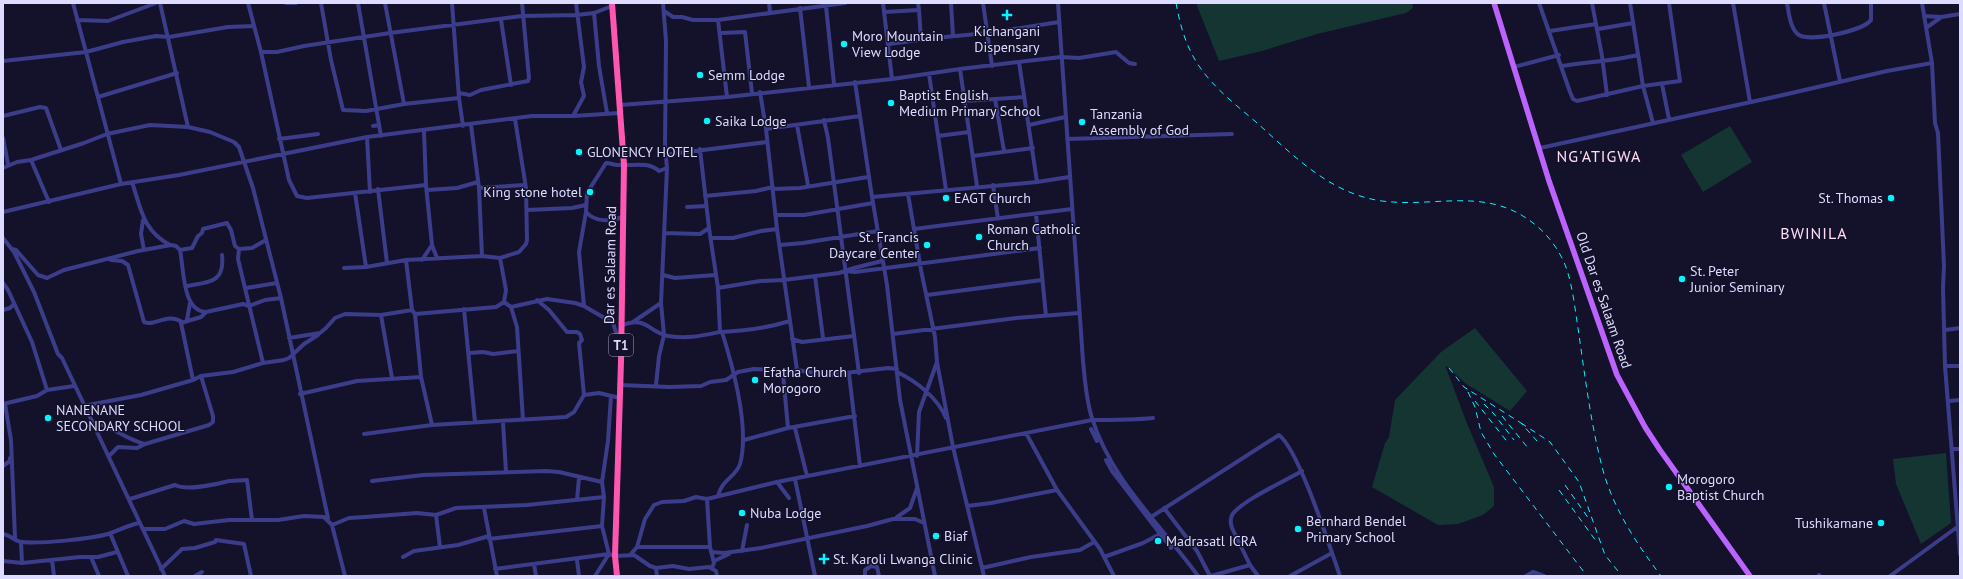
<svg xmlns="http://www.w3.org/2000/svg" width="1963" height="579" viewBox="0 0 1963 579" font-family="'PT Sans',sans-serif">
<rect width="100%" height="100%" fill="#14112b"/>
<path fill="#143532" d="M 1196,3 L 1412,3 L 1413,8 L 1406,13 L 1317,34 L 1262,51 L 1219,61 Z
M 1730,126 L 1752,162 L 1703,192 L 1681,155 Z
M 1475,328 L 1527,391 L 1510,411 L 1465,383 L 1445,365 L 1466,421 L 1494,487 L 1494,506 L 1483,515 L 1458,524 L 1438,525 L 1372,487 L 1385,443 L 1389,437 L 1395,400 L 1441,352 Z
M 1946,453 L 1951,523 L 1921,544 L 1896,484 L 1893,459 Z"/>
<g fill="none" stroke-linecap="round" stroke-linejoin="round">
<path stroke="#3c3d8a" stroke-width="4" d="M 73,3 L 121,184
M 160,3 L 188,127
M 248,3 L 261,52 L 289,180 L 297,196 L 307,198 L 426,185
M 286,3 L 296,3
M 321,3 L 331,60 L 343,110 L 366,111 L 404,104 L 459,98
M 358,3 L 381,136
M 385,3 L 404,104
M 452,3 L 459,98 L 463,126
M 769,3 L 770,12
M 883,3 L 892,79
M 951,3 L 953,36
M 983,3 L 992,66
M 1058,3 L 1083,361 C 1085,380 1086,400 1092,418 C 1111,480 1161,525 1198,576
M 1539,3 L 1570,92 L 1573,99 L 1577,101 L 1643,86 L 1680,81 L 1669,3
M 1592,3 L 1602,56 L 1607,95
M 1630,3 L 1643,86 L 1653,123
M 1733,3 L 1750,102
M 1787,3 C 1789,13 1790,29 1799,35 C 1811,42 1863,31 1871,20 L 1871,3
M 1824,3 L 1840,81
M 1922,3 L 1932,63 L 1935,123 L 1938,133 L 1944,266 L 1943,288 L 1945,366 L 1960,554
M 826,6 L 834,84
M 800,8 L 809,87
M 919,10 L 921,40
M 664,11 L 673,17 L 682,17 L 693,20 L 718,20 L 845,3
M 884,12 L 919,10 L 918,3
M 594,13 L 599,66 L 607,113
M 1924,16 L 1941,17 L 1960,14
M 77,20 L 108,21 L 156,3
M 501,20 L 511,85
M 718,20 L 727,97
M 1926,28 L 1940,18
M 1598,29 L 1633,23
M 1550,31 L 1596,24
M 721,33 L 745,32 L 752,93
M 889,44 L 934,38 L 988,33 L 1059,22
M 261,52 L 277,52 L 304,46 L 390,33 L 522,16 L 577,15 L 594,13 L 612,6
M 3,61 L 86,52 L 123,42 L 156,36 L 169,37 L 228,27 L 254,26
M 1019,62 L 1037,182
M 1562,66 C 1587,62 1613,61 1638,55
M 1514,67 L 1559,55
M 960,69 L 977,186
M 929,74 L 946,190
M 855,82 L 872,197 L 887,285 L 900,400 L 935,576
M 1662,84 L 1669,119
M 760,92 L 766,129 L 777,229 L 797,370
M 459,93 L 470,95 L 481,90 L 528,81 L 529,78 L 522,3
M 98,97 L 177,73
M 995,99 L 1004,151
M 965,101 L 1024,97
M 620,105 L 727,97 L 892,79 L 960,69 L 1061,57 L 1079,58 L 1116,52 L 1129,63 L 1135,64
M 3,116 L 40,107 L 46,108 L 61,150
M 573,116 L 584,96 L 581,82 L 584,67 L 576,3
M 824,120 L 828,138 L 859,373
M 471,125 L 479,188 L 482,256
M 797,125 L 808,185
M 1029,125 L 1065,117
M 373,126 L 379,125
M 766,129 L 860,116
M 424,131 L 426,185 L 432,245 L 437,258
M 938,136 L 969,132
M 367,137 L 370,192
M 3,138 L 8,164
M 279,139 L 318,134
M 1067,139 L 1232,134
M 1540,148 L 1774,97 L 1887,71 L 1932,63
M 671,154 L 767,142
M 973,156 L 1033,148
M 31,160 L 49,202
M 3,168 L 17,162 L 31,160 L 84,143 L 107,134 L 150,125 L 188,127 L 210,132 L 234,142 L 239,147 L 253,188 L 281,298 L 328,518
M 132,182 C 141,209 143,231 170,245
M 993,185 L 998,219
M 479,188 L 524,185
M 378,189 L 387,263
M 773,189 L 800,188 L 868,177
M 427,190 L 457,188 L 478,182
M 355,193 L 366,267
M 908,194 L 921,270 L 935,337 L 937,362 L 953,447 L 984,576
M 705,196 L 756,191 L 773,187
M 872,197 L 1037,182 L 1069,177
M 687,207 L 706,206
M 527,210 L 572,208 L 586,205
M 3,212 L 121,184 L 179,175 L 367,137 L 532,116 L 573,116 L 620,113
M 1036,214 L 1046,316
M 775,215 L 804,215 L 873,203
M 623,217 C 610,221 596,223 586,212 L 587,193 L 606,163 C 610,163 614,165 618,165 C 632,166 648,161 659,171 L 667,168 L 665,146 L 666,41 L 663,3
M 143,220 L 141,234 L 144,250
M 914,229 L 1072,209
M 664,233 L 700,234 L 709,228
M 3,238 L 14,252 L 34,292 L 58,354 L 62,358 L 165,576
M 711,238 L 733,238 L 761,231 L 777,229
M 780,245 L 803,243 L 878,231
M 12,249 L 16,250 L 38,275 L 47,278 L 64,270 L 138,251 L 171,245 L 176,246 L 180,250 L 192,248 L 198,236 L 202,233 L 203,229 L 227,223 L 231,230 L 235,246 L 239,249 L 252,248 L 266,240
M 239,249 L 238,259 L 263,363
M 180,250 C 184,269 182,311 206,312 L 243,304 L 249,306 L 265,300 L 281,298
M 500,258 L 506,290 L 504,302
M 111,260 L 122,261 L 128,265 L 144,322 C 155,327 167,312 182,322
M 406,260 L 412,310
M 422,260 L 432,245
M 344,268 L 366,267 L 406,260 L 482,256 L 500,258 L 519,252 L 526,244 L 527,240 L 526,188 L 515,119
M 846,271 L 855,272 L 1040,248
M 663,275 L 675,278 L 715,275
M 815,276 L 823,338
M 3,283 L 8,290 L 32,342 L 47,390
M 187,286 C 209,282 225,283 222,255
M 246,288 L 277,283
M 718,288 L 760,281 L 784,280 L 839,273 L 854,268 L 882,261
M 927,295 L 1042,280
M 537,300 L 549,310 L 567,332 L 577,332 L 580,334 L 582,340 L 579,343 L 584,395
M 584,306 L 579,252 L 586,212
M 511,307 L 517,327 L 523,420
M 464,309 L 475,422
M 3,310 L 10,308 L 14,304
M 415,314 L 421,377 L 432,425 L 566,417 L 574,412 L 584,395 L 599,393 L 620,398
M 381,315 L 392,378
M 187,320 L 190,303
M 633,322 L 661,303
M 622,325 C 648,316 648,332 668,336 C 688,339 700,336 720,332 L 718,288 L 709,228 L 700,149
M 1945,330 L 1960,328
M 721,332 C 744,331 767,328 790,321
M 893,334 L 1016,318 L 1079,313
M 289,338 L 320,333 L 326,328 L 335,318 L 345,314 L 381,315 L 412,310 L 415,314 L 496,307 L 504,302 L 511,307 L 547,299 L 575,303 L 584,306 L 613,323 L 620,344
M 792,339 L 802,342 L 854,336
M 469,353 L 483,352 L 493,354 L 518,351
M 1945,366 L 1960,366
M 897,372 C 916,381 938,398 946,418
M 783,374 L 788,428
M 849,374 L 860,466
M 193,380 L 181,323 L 201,317 L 206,312
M 620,385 L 669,387 L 701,386 L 710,382 L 726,380 L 738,372 L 754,369 L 774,370 L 783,374 L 797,370 L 828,375 L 888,368 L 897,369
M 656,385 L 659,356 L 664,335 L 661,303 L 667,168
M 300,394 L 357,381 L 421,377
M 1949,401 L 1960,400
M 3,404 L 37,396 L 47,390 L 74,386
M 5,404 L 11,440 L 15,538
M 83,406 L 141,395 L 193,380 L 201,376 L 233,372 L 263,363 L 284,360 L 289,358 L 304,344 L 318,335
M 91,421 C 111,425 126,440 145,444 L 209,425 L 213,422 L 213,416 L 201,376
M 503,422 L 506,472
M 795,428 L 807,476
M 1091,429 L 1097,441
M 1026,433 L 1057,490 L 1100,549 L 1114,576
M 364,434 L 432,425
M 744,440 L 788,428 L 855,416
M 1953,449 L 1960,449
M 109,456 L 118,447 L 137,448 L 145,444
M 917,456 L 919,412 L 937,362
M 1106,460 L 1112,471 L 1171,548
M 3,466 L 10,461 L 10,458
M 795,479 L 815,576
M 372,481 L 423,475 L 546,471 L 559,472 L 602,482 L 604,497
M 602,482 L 608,441 L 611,396
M 777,482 L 789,498
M 718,496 C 722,479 736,477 740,464 C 750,428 733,367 722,332
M 130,499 L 175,485 C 187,491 212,485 225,482 C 231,480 240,481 247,480 L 252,520
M 707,499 L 710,547 L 714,563 L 712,568
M 577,500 L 579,478
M 967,506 L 991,503 L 1057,490
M 484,508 L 497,576
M 1164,508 L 1197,551 L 1210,576
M 436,515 L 440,547
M 897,517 L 910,508 L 917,488
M 1151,517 L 1279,435 C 1299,450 1330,548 1340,576
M 332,525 L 349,518 L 365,517 L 417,513 L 436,515 L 456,508 L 527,505 L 604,497 L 602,526 L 609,554 L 595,576
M 143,529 L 165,529 L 184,521 L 194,524 L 229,520 L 278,520 L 304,516 L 324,517 L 332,525 L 345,576
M 110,533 L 128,576
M 3,534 C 11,535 15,542 22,542 C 41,544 90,539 108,534 C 120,530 126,526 139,523
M 489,539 L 602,526
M 21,542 L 22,563
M 637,547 L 710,547
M 742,551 L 747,525
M 711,552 L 724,553 L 761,548 L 867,526 L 893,519 L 915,519 L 924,523
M 631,554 L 637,547 L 645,519 L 654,505 L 662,502 L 684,501 L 696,497 L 707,499 L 777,482 L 1092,420 C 1113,420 1133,420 1153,418
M 91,557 L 99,576
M 403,557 L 414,551 L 458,545 L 489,536
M 1104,557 L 1143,543 L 1162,533
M 52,560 L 54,576
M 577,560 L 579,576
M 3,561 L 22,563 L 80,557 L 98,557 L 117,552
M 714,561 L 729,554
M 534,564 L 536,576
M 656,568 L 657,576
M 982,568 L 1031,557 L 1080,550 L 1094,542
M 161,569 L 182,549 L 195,548 L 215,542 L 216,540 L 244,544 L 251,576
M 495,569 L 609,554 L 615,556 L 634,555 L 650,566 L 656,568 L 673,566 L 689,569 L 709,567 L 716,571 L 717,576
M 1819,575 L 1820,576
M 195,576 L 202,572
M 865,576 L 865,570 L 871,566 L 877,567 L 879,576
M 1211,576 L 1250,565
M 1258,576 L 1250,565 L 1232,528 C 1230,523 1230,520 1232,515 C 1241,501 1285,481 1302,471
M 1290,576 L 1332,553
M 1526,576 L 1533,572 L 1544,576
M 1890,576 L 1960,525"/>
<path stroke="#bc62ff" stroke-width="5.5" d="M 1494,3 L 1549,181 L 1617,375 L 1645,427 L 1660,450 L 1750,576"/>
<path stroke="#ff56b0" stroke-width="6" d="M 612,3 L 624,165 L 621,361 L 615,556 L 617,576"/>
<path stroke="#07f4ff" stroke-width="1" stroke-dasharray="6 5" stroke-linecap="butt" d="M 1176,3 C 1180,25 1186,47 1199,66 C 1214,88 1236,105 1256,122 C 1293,155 1330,194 1382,201 C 1436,208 1486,186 1533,223 C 1548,234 1561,252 1567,270 C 1573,289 1575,309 1578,328 C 1585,376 1591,427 1604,474 C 1616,513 1637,544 1661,576
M 1449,368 L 1464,387 L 1521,423 L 1537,441
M 1468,392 L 1475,407 L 1481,432 L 1494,454 L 1587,576
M 1475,401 L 1509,444
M 1484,404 L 1494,414 L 1514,440
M 1502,416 L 1528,448
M 1521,423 L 1550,442 L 1579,482 L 1605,555 L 1622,576
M 1565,485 L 1589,519
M 1559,490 L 1596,541"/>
</g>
<g fill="#07f4ff" stroke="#14112b" stroke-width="1.5">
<path d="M1005 9h4v4h4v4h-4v4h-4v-4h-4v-4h4z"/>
<circle cx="844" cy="44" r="4"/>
<circle cx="700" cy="75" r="4"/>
<circle cx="891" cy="103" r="4"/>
<circle cx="707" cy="121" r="4"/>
<circle cx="1082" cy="122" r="4"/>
<circle cx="579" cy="152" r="4"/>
<circle cx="590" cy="192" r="4"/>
<circle cx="946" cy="198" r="4"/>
<circle cx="1891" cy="198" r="4"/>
<circle cx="979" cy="237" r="4"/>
<circle cx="927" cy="245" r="4"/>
<circle cx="1682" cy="279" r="4"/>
<circle cx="755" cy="380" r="4"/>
<circle cx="48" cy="418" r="4"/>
<circle cx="1669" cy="487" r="4"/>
<circle cx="742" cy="513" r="4"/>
<circle cx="1881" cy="523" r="4"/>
<circle cx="1298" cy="529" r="4"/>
<circle cx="936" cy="536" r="4"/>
<circle cx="1158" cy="541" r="4"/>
<path d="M822 553h4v4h4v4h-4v4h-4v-4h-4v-4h4z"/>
</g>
<g text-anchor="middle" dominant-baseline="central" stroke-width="3" stroke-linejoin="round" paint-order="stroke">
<rect fill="#14112b" stroke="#a19ebf" stroke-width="1" x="609" y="334" width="24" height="22" rx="3"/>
<g font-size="13" font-weight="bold" fill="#dddbff">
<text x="621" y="345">T1</text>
</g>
<g font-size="14" fill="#dddbff" stroke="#14112b" text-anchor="start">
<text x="1007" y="31" text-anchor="middle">Kichangani<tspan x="1007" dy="16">Dispensary</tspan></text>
<text x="852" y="36">Moro Mountain<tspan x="852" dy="16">View Lodge</tspan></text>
<text x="708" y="75">Semm Lodge</text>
<text x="899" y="95">Baptist English<tspan x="899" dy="16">Medium Primary School</tspan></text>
<text x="1090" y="114">Tanzania<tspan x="1090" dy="16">Assembly of God</tspan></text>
<text x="715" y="121">Saika Lodge</text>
<text x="587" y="152">GLONENCY HOTEL</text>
<text x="582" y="192" text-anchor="end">King stone hotel</text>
<text x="954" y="198">EAGT Church</text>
<text x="1883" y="198" text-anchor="end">St. Thomas</text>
<text x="987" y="229">Roman Catholic<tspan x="987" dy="16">Church</tspan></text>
<text x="919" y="237" text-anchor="end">St. Francis<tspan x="919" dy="16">Daycare Center</tspan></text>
<text x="1690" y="271">St. Peter<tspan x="1690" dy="16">Junior Seminary</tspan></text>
<text x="763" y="372">Efatha Church<tspan x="763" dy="16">Morogoro</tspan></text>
<text x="56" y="410">NANENANE<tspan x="56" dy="16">SECONDARY SCHOOL</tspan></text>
<text x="1677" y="479">Morogoro<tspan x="1677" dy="16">Baptist Church</tspan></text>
<text x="750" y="513">Nuba Lodge</text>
<text x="1306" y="521">Bernhard Bendel<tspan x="1306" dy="16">Primary School</tspan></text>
<text x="1873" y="523" text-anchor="end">Tushikamane</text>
<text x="944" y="536">Biaf</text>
<text x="1166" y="541">Madrasatl ICRA</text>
<text x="833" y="559">St. Karoli Lwanga Clinic</text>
</g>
<g font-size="14" fill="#dddbff" stroke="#14112b">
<text transform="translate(610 265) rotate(-89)">Dar es Salaam Road</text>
<text transform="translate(1604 300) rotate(71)">Old Dar es Salaam Road</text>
</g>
<g font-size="16" letter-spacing="1" fill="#ffddf4" stroke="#14112b">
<text x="1599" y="156">NG'ATIGWA</text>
<text x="1814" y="233">BWINILA</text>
</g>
</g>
<rect width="1963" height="579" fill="none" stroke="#dddbff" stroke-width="8"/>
</svg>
